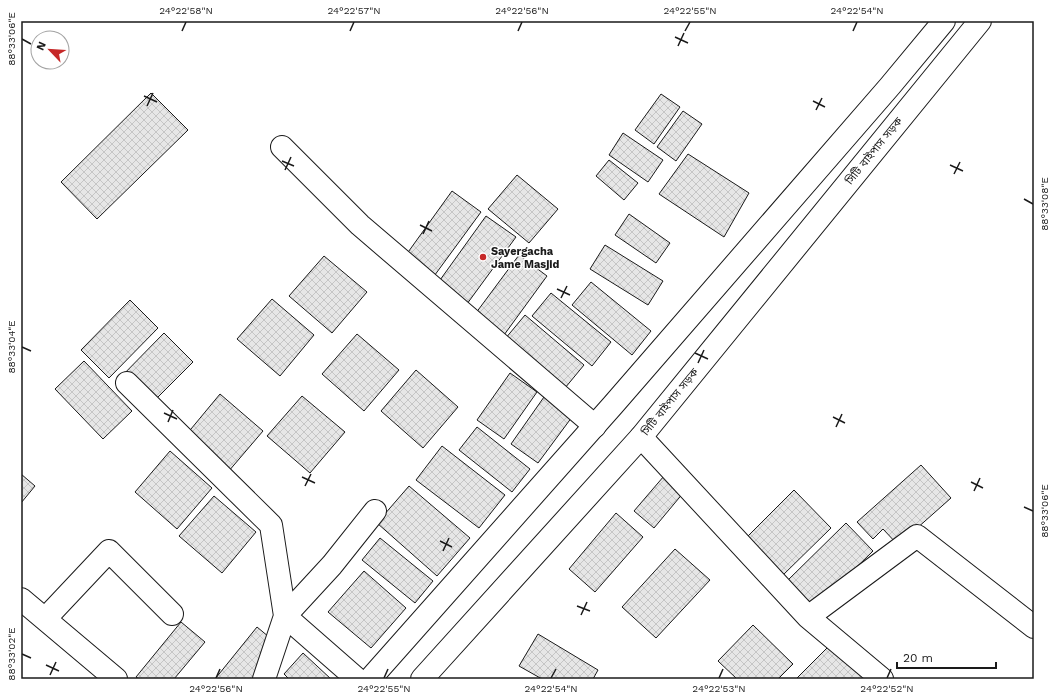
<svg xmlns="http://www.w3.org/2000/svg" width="1055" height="700" viewBox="0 0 1055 700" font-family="'Work Sans','Noto Sans Bengali',sans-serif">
<defs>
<pattern id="building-cross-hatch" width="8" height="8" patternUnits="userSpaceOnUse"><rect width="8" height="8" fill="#e6e6e6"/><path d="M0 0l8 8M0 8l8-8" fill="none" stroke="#c5c5c5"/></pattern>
</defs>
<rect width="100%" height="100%" fill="#fff"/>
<path fill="url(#building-cross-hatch)" stroke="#1a1a1a" d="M 151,93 L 188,130 L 97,219 L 61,182 Z
M 661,94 L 680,107 L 654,144 L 635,130 Z
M 683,111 L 702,124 L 676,161 L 657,147 Z
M 623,133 L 663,160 L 648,182 L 609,155 Z
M 688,154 L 749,193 L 724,237 L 659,194 Z
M 609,160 L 638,183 L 624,200 L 596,176 Z
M 517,175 L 558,209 L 529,243 L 488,209 Z
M 452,191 L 481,212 L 429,283 L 401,262 Z
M 629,214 L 670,243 L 656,263 L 615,235 Z
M 486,216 L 516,237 L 464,308 L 435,287 Z
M 605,245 L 663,281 L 648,305 L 590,269 Z
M 519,255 L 547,276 L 496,346 L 467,325 Z
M 324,256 L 367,292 L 332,333 L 289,296 Z
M 591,282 L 651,331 L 632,355 L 572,305 Z
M 551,293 L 611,342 L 592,366 L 532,316 Z
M 272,299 L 314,335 L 280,376 L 237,339 Z
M 130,300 L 158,328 L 109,378 L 81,350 Z
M 525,315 L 584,365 L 565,388 L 505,339 Z
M 164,333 L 193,362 L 143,412 L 115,383 Z
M 357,334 L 399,370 L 364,411 L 322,374 Z
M 84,361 L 132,411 L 103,439 L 55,389 Z
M 416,370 L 458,407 L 423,448 L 381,411 Z
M 510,373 L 537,392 L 504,439 L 477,420 Z
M 220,394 L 263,431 L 228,472 L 186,435 Z
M 302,396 L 345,432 L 310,473 L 267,436 Z
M 544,397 L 572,417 L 538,463 L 511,444 Z
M 477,427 L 530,469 L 512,492 L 459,450 Z
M 442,446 L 505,495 L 479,528 L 416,480 Z
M 170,451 L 212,488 L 177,529 L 135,492 Z
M 921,465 L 951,498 L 898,545 L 883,529 L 873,539 L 857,522 Z
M 21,474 L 35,486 L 21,503 Z
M 664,476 L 684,492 L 654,528 L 634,511 Z
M 409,486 L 470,538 L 437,576 L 377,523 Z
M 794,490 L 831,528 L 781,577 L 744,540 Z
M 214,496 L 256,532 L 222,573 L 179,536 Z
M 616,513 L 643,537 L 595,592 L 569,569 Z
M 846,523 L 873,551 L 813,610 L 786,582 Z
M 380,538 L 433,581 L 415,603 L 362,560 Z
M 675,549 L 710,580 L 656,638 L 622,607 Z
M 364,571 L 406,608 L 371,648 L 328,612 Z
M 181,622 L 205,642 L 174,679 L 139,679 L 136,677 Z
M 753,625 L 793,664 L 778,679 L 737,679 L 718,661 Z
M 257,627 L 281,647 L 255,679 L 215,679 Z
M 538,634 L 598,670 L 593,679 L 542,679 L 519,666 Z
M 832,643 L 866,679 L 796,679 Z
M 303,653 L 331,679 L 289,679 L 284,674 Z"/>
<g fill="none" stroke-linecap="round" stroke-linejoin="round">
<g stroke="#1a1a1a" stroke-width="24">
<path id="minor" d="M 282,147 L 360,225 L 595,426
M 127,383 L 271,525 L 285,616 L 357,679
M 641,437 L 808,617 L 882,679
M 21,599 L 116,679
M 808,617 L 917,536 L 1034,627
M 45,619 L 109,551 L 172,614
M 264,679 L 285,616 L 332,565 L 375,511"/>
</g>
<g stroke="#1a1a1a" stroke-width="24">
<path id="major" d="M 370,679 L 613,405 L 890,86 L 944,21
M 422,679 L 641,437 L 980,21"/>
</g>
<use href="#minor" stroke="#fff" stroke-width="22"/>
<use href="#major" stroke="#fff" stroke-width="22"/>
</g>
<path fill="none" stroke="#1a1a1a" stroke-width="1.5" d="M 182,31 L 186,22M 350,31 L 354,22M 518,31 L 522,22M 685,31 L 690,22M 853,31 L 857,22M 675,37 L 688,43M 22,39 L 31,44M 678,46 L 684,33M 144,96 L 157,102M 813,101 L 825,107M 147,106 L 153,93M 816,110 L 822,98M 282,161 L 294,166M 950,165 L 963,171M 285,170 L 291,157M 954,174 L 960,162M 1024,199 L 1033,204M 420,225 L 432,231M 423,234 L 429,221M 557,289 L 570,295M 561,298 L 567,286M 22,347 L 31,351M 695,353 L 708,359M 698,363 L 704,350M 164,413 L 177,419M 833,417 L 845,423M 168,422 L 173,410M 836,427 L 842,414M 302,477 L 315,483M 971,482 L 983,488M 305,486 L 311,474M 974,491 L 980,478M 1024,507 L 1033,511M 440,541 L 452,547M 443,551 L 449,538M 577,606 L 590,611M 581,615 L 587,602M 22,654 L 31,658M 46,665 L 59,671M 50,675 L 56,662M 216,678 L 220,669M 384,678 L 388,669M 551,678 L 556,669M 719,678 L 723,669M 887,678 L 891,669"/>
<circle fill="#c62828" stroke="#fff" stroke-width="1.5" cx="483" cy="257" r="4"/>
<g text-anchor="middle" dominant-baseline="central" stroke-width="3" stroke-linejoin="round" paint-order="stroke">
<g font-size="11" fill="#1a1a1a" stroke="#fff">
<text transform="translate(874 151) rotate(-51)">সিটি বাইপাস সড়ক</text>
<text transform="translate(670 402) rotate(-51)">সিটি বাইপাস সড়ক</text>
</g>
<g font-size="11" font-weight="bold" fill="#1a1a1a" stroke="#fff" text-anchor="start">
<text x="491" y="251">Sayergacha<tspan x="491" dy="13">Jame Masjid</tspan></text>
</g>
</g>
<rect width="1055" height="700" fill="none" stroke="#ffffff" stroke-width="44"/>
<g transform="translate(50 50) rotate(295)"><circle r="19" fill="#ffffff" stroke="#a3a3a3"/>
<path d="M0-3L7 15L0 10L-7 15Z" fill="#c62828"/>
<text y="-6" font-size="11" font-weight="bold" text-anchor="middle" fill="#1a1a1a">N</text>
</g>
<path d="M897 662v6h99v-6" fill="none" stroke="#1a1a1a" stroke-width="2"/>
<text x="903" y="662" font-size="12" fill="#1a1a1a" stroke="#ffffff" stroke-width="3" paint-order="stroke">20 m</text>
<rect x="22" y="22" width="1011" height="656" fill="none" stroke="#1a1a1a" stroke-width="1.5"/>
<g font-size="10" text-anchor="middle" fill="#1a1a1a">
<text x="186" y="14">24°22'58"N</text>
<text x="354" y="14">24°22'57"N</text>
<text x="522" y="14">24°22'56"N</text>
<text x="690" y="14">24°22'55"N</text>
<text x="857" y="14">24°22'54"N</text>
<text transform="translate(11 39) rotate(-90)" y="4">88°33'06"E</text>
<text transform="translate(1044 204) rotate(-90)" y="4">88°33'08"E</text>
<text transform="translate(11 347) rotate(-90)" y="4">88°33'04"E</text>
<text transform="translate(1044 511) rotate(-90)" y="4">88°33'06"E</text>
<text transform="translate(11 654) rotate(-90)" y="4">88°33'02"E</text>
<text x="216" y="692">24°22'56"N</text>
<text x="384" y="692">24°22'55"N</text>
<text x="551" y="692">24°22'54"N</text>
<text x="719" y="692">24°22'53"N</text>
<text x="887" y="692">24°22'52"N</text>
</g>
</svg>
